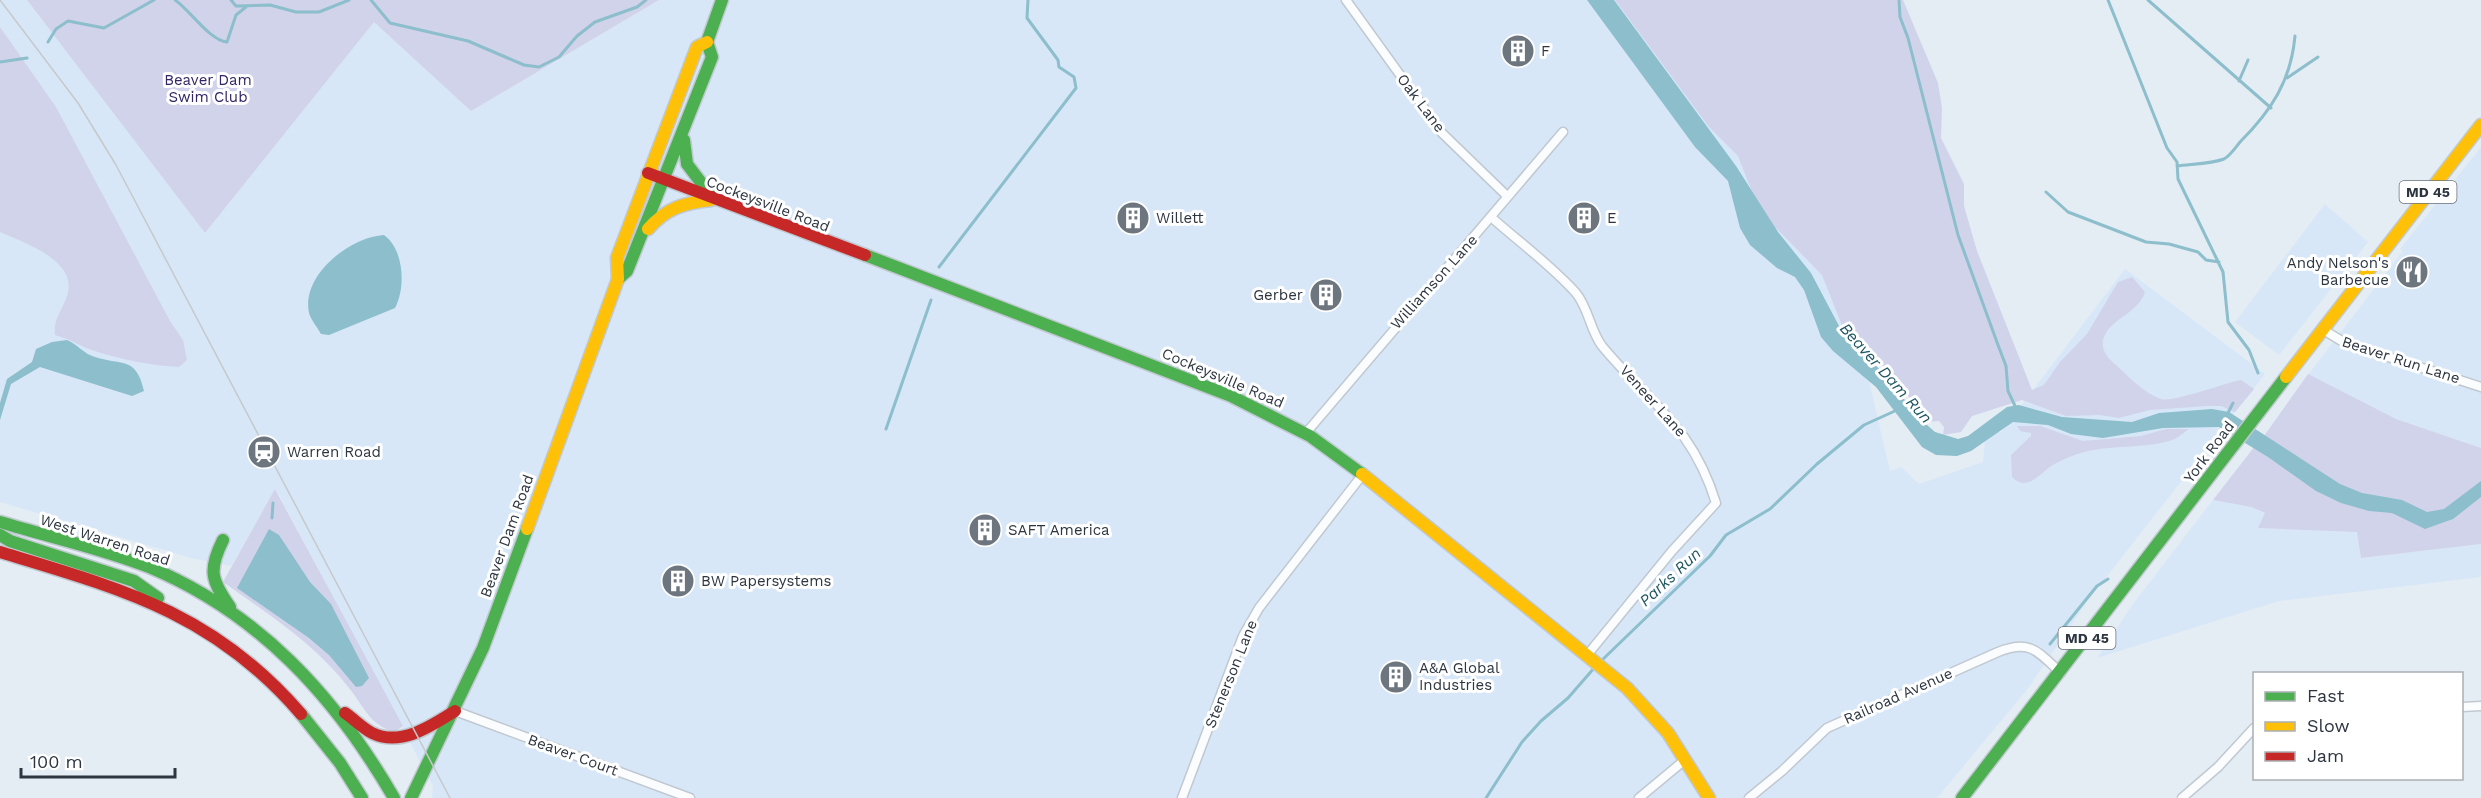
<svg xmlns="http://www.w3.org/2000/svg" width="2481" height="798" viewBox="0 0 2481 798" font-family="'Work Sans',sans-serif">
<rect width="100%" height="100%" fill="#e4ecf4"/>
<path fill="#d7e7f8" d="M 0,0 L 27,0 L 205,233 L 374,21 L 471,111 L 659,0 L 1780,0 L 1890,471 L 1901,467 L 1919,484 L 1983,462 L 1985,441 L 1997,431 L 2001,432 L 2125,269 L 2265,374 L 2086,603 L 2029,687 L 1937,798 L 432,798 L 433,786 L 276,489 L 231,566 L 191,558 L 0,502 Z
M 2481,147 L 2481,448 L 2393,418 L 2308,375 L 2403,251 L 2400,249 Z
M 2325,204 L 2368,242 L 2279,355 L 2235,322 Z
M 2213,500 L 2251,507 L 2265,514 L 2259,528 L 2358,532 L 2361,558 L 2481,544 L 2481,577 L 2279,601 L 2097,658 L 2133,604 Z"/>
<path fill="#d1d3eb" d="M 27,0 L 659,0 L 471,111 L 374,22 L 205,233 Z
M 1615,0 L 1903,0 L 1938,83 L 1942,108 L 1941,138 L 1964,184 L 1964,206 L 1977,251 L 2032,390 L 2044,385 L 2060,362 L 2087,334 L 2118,282 L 2132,277 L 2145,292 C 2138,313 2114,317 2105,335 C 2098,348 2108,358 2117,366 C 2129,377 2145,394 2161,399 C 2172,403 2225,383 2241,380 L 2254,389 L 2235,412 L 2221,406 L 2207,406 L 2150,410 L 2119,418 L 2100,415 L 2066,416 L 2022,400 L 1972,416 L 1961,432 L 1943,435 L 1944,427 L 1939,421 L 1926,422 L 1896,378 L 1845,333 L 1822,275 L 1777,229 L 1763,220 L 1738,156 L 1709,127 Z
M 0,27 L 56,107 L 170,321 L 183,340 L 187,360 L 179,367 C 153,366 119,359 95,351 C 81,347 70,339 55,335 C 53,319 62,311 67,296 C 79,261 25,243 0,232 Z
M 2308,374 L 2396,419 L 2481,448 L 2481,544 L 2361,558 L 2357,532 L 2258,528 L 2265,513 L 2251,507 L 2213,500 L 2255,446 L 2272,442 L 2264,436 Z
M 2017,426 L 2040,426 L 2083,441 L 2141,436 L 2166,429 L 2189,429 C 2183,433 2176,440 2169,441 C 2137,450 2105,443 2072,456 C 2065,459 2057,462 2051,466 C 2039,475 2026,492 2012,477 L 2011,455 L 2031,436 L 2031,433 L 2020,431 Z
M 275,489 L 403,726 L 394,732 C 368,723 366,709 349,688 C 315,644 268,614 223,582 Z"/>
<path fill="#8cbecb" d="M 1587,0 L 1614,0 L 1736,166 L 1778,232 L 1811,273 L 1847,341 L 1882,371 L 1919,418 L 1935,432 L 1958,439 L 1968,436 L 2007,407 L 2019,405 L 2062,417 L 2132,422 L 2159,413 L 2212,409 L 2229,412 L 2340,484 L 2362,493 L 2402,500 L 2427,512 L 2444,509 L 2481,481 L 2481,497 L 2453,519 L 2425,529 L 2392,513 L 2369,511 L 2341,503 L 2316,491 L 2268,457 L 2219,427 L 2163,428 L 2103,438 L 2071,434 L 2048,425 L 2013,422 L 1971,451 L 1957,456 L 1936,455 L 1922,447 L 1876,387 L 1833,351 L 1821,337 L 1804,290 L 1795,277 L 1777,268 L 1750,245 L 1740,228 L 1728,181 L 1695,147 Z
M 384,235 C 404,249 406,288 395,308 L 329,335 L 321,334 C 318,328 311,320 309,313 C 301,275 350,237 384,235 Z
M 67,340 C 77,344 84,354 95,357 C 123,366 136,356 144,391 L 132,396 L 40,367 L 11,384 L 0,420 L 0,403 L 7,379 L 32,362 L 36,349 L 52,342 Z
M 269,529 L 279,535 L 310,582 L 331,604 L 369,678 L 362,686 L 356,687 L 329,655 L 309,638 L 237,588 Z"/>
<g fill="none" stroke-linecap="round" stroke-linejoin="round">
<path stroke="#8cbecb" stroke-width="3" d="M 175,0 C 190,10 210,41 227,42 L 236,15 L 246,7
M 231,0 L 236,6 L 270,5 L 296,12 L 319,12 L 349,0
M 371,0 L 390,23 L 468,41 L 524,65 L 539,67 L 559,57 L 577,36 L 595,22 L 637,7 L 646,0
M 1899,0 L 1900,17 L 1908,38 L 1958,235 L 1998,345 L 2006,366 L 2008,391 L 2016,408
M 2108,0 L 2167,148 L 2177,162 L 2178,179 L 2223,272 L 2228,322 L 2249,350 L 2258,373
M 2148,0 L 2271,108
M 48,42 L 56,29 L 68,21 L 104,28 L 154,0
M 0,62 L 27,58
M 2287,78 L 2318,57
M 2239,81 L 2248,60
M 2177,166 C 2191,164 2211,164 2224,159 C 2230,156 2236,147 2240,142 C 2271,111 2291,81 2295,36
M 2046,192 L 2068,212 L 2146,242 L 2169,244 L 2198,252 L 2206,260 L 2219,262
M 939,267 L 1076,88 L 1074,77 L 1059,67 L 1058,60 L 1027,18 L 1028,0
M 2227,415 L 2233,403
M 886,429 L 931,300
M 272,518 L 273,503
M 2050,644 L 2097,586 L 2108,579
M 1600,662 L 1710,556 L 1726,535 L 1770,509 L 1817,464 L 1864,425 L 1897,410
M 1486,798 L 1522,742 L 1541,721 L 1568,698 L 1595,667"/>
<g stroke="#c0c8d0" stroke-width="11">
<path id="street" d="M 1346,0 L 1442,133 L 1507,196
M 1491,217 C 1519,242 1551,265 1576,293 C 1589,309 1590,330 1602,346 C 1650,404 1692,425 1716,503 L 1672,551 L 1588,654
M 2322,329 L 2345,343 L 2481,387
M 1306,433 L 1563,132
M 2462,707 L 2481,706
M 455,711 L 690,798
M 1182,798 L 1243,636 L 1259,608 L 1363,474
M 1639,798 L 1686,759
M 1749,798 L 1782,771 L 1827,728 L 1998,652 C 2030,639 2037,651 2061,673
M 2182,798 L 2218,767 L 2254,728"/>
</g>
<g stroke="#c0c8d0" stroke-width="15">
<path id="fast" d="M 684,140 L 687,164 L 712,197
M 865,255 L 1231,396 L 1310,436 L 1362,474
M 618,279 L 627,271 L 712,57 L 707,42 L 722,0
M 0,522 C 49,537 101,548 149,567 C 259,613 335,696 394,798
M 0,535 L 10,541 L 134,581 L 158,598
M 223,540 C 208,570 211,580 230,607
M 301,714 L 340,763 L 362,798
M 411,798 L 483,648 L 527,529
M 1962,798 L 2286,377"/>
</g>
<g stroke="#c0c8d0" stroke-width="15">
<path id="slow" d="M 648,229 C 666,208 684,203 711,200
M 2286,377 L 2481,125
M 1362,474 L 1627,688 L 1668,733 L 1709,798
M 527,529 L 618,279 L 617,258 L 697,47 L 707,42"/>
</g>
<g stroke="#c0c8d0" stroke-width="15">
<path id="jam" d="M 648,173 L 865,255
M 0,552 C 122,589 214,613 301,714
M 345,713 C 354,719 362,728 372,733 C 401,747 431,726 455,711"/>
</g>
<use href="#street" stroke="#fbfcfd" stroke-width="8"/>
<use href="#fast" stroke="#4caf50" stroke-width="12"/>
<use href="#slow" stroke="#ffc107" stroke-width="12"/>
<use href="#jam" stroke="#c62828" stroke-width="12"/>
<path stroke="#c6c9cb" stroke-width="1.5" d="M 0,0 L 78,103 L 116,165 L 450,798"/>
</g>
<defs>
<g id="building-disc" transform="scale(1.725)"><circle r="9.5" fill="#6d767f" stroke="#fff"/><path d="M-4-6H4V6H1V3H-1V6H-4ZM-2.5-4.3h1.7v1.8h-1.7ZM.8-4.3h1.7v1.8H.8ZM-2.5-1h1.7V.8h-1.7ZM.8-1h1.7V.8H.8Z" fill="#fff"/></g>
<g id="restaurant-disc" transform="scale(1.725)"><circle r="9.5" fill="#6d767f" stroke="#fff"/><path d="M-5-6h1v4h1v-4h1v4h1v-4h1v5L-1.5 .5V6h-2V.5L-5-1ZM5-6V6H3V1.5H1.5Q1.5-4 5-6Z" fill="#fff"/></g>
<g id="station-disc" transform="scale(1.725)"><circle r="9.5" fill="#6d767f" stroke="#fff"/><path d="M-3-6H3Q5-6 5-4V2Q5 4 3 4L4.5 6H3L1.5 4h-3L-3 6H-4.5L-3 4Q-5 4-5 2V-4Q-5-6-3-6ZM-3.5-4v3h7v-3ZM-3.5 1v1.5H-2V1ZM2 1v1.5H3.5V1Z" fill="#fff"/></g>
</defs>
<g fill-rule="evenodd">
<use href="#building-disc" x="1518" y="51"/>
<use href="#building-disc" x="1133" y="218"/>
<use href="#building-disc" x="1584" y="218"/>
<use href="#restaurant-disc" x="2412" y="272"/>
<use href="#building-disc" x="1326" y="295"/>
<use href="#station-disc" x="264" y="452"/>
<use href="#building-disc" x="985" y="530"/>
<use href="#building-disc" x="678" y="581"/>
<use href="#building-disc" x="1396" y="677"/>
</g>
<g text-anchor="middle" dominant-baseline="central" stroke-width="6" stroke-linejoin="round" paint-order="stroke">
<g fill="#fff" stroke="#6c7279" stroke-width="1.5">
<rect x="2399.5" y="181" width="57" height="22" rx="4.5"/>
<rect x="2058.5" y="627" width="57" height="22" rx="4.5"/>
</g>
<g font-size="14" font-weight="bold" fill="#2d3640">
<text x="2428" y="192">MD 45</text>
<text x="2087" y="638">MD 45</text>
</g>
<g font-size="15" fill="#2d3640" stroke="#fff" text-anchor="start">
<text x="1541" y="51">F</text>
<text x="1156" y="218">Willett</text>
<text x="1607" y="218">E</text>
<text x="2389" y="263" text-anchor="end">Andy Nelson's<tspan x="2389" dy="17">Barbecue</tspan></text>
<text x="1303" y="295" text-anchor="end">Gerber</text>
<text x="287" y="452">Warren Road</text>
<text x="1008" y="530">SAFT America</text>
<text x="701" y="581">BW Papersystems</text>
<text x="1419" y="668">A&amp;A Global<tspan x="1419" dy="17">Industries</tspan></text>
</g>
<g font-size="15" fill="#322663" stroke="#fff">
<text x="208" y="80">Beaver Dam<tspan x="208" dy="17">Swim Club</tspan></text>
</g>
<g font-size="15" fill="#2d3640" stroke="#fff">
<text transform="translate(1421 103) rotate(53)">Oak Lane</text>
<text transform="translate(768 204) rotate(21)">Cockeysville Road</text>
<text transform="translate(1434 282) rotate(-48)">Williamson Lane</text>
<text transform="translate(2401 360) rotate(18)">Beaver Run Lane</text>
<text transform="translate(1223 378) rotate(23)">Cockeysville Road</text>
<text transform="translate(1653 401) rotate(48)">Veneer Lane</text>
<text transform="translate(2209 452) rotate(-53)">York Road</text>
<text transform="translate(507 536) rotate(-70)">Beaver Dam Road</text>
<text transform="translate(105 540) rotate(18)">West Warren Road</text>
<text transform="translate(1231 674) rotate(-68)">Stenerson Lane</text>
<text transform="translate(1898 696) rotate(-24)">Railroad Avenue</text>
<text transform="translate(573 755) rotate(20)">Beaver Court</text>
</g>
<g font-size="16" font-style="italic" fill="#1d5662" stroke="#fff">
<text transform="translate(1886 373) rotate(48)">Beaver Dam Run</text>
<text transform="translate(1670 577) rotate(-43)">Parks Run</text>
</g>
</g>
<rect x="2253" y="672" width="210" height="108" fill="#ffffff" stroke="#abafb3" stroke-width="1.5"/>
<rect x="2265" y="692" width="30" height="9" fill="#4caf50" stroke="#abafb3" stroke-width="1.5"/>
<text x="2307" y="702" font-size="18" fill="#2d3640">Fast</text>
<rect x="2265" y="722" width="30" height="9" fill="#ffc107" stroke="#abafb3" stroke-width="1.5"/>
<text x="2307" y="732" font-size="18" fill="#2d3640">Slow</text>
<rect x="2265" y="752" width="30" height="9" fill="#c62828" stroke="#abafb3" stroke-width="1.5"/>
<text x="2307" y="762" font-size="18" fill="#2d3640">Jam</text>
<path d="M21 768v9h154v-9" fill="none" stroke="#2d3640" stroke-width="3"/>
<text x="30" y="768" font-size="18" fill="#2d3640" stroke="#ffffff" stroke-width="4.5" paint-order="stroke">100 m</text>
</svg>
